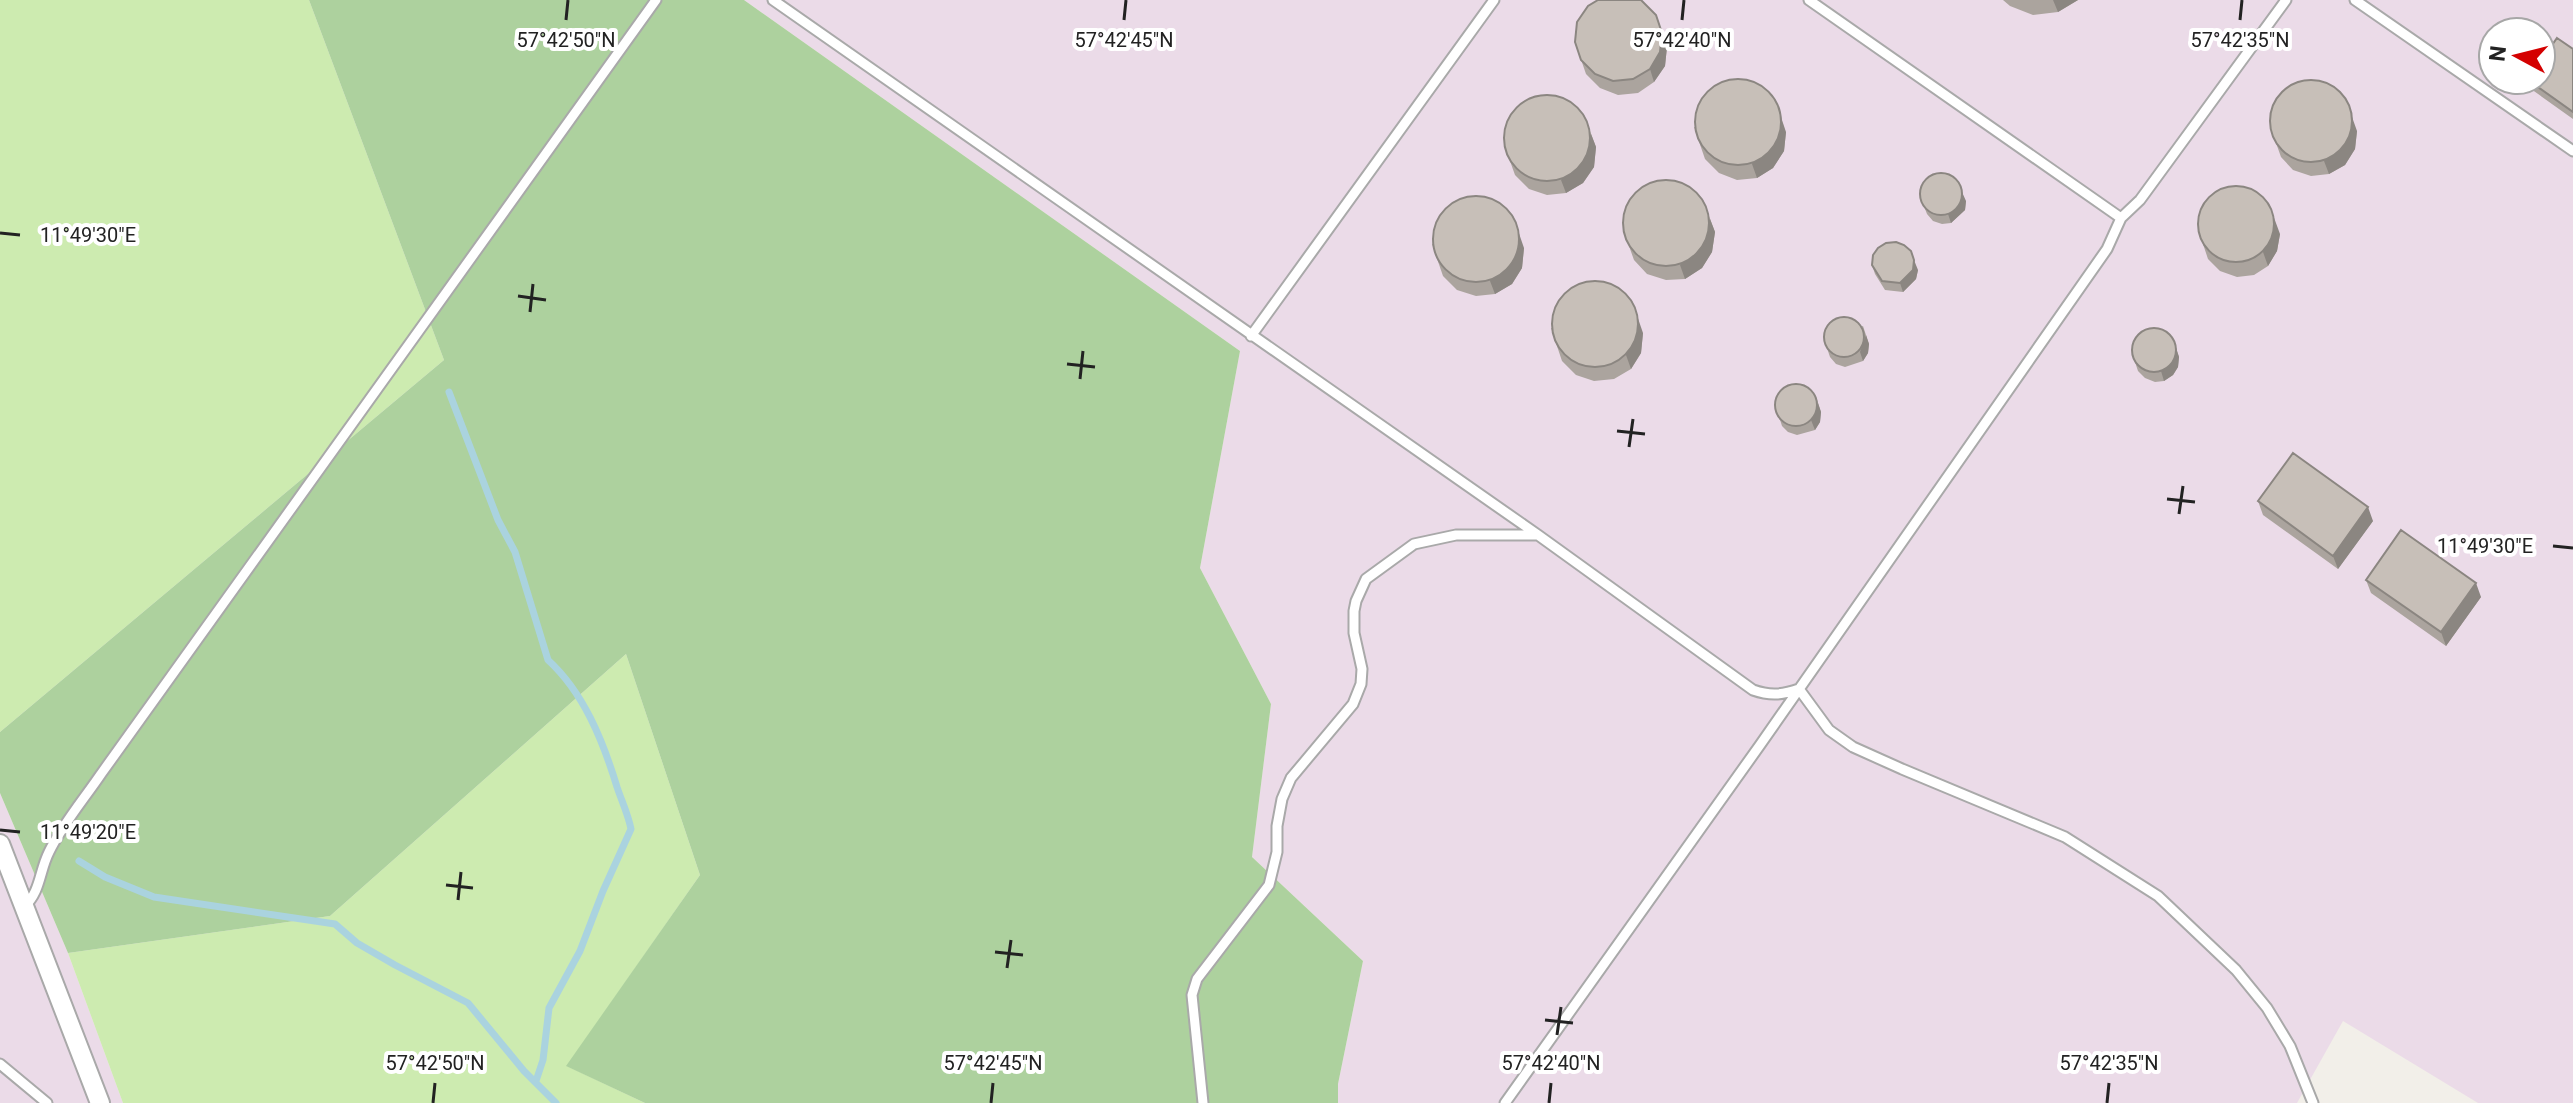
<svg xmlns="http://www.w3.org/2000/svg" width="2573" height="1103" viewBox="0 0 2573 1103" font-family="Roboto,sans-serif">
<rect width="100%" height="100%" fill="#f2efe9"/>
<path fill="#ebdbe8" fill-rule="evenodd" d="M 744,0 L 2573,0 L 2573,1103 L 2478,1103 L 2343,1021 L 2297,1103 L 1338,1103 L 1338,1084 L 1363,961 L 1252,857 L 1271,704 L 1200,568 L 1240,351 ZM 2493,32 L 2541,32 L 2541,80 L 2493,80 Z
M 0,793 L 68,953 L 123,1103 L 0,1103 Z"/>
<path fill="#cdebb0" d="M 0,0 L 309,0 L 444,360 L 0,732 Z
M 626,654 L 700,875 L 567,1066 L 645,1103 L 123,1103 L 68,953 L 330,916 Z"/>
<path fill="#add19e" d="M 309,0 L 744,0 L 1240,351 L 1200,568 L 1271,704 L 1252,857 L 1363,961 L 1338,1084 L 1338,1103 L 645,1103 L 566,1066 L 700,875 L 626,654 L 330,916 L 68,953 L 0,793 L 0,732 L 444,360 Z"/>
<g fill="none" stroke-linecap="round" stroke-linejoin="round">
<path stroke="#aad3df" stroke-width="7" d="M 449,392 L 498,520 L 515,552 L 548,660 C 584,693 603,741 617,787 C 622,802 628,814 631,829 L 603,891 L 580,951 L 549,1008 L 543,1060 L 536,1081
M 79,861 L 105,877 L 154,897 L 335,924 L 357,943 L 395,965 L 468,1003 L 524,1071 L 556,1103"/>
<g stroke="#a9a9a9" stroke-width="13">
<path id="service" d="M 773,0 L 1538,535 L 1753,690 C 1770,696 1782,695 1799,689 L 1829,730 L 1853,747 L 1902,769 L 2065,837 L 2158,896 L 2236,970 L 2267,1008 L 2290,1046 L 2313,1103
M 1809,0 L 2121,218
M 2355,0 L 2573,151
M 1251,336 L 1494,0
M 24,907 C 41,891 39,872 49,852 C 62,825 84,799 101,774 L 656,0
M 0,1064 L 47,1103
M 1203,1103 L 1192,995 L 1197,979 L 1269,885 L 1277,852 L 1277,826 L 1282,799 L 1291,778 L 1353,704 L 1361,684 L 1362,669 L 1354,633 L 1354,611 L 1356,601 L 1366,579 L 1414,544 L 1456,535 L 1538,535
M 1505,1103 L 1760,745 L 2107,249 L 2121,218 L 2140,200 L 2286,0"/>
</g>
<g stroke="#a9a9a9" stroke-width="22">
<path id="minor" d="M 0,844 L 100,1103"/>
</g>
<use href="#service" stroke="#fff" stroke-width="9"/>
<use href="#minor" stroke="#fff" stroke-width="18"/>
</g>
<path fill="#aba49e" d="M 2003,0 L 2078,0 L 2058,12 L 2033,15 L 2010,6 Z
M 1575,42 L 1667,47 L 1665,66 L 1654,82 L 1638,93 L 1618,95 L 1600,88 L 1586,74 Z
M 2573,49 L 2573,119 L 2531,89 L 2528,80 Z
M 1584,115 L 1596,147 L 1594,167 L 1583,183 L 1566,193 L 1547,195 L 1529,189 L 1515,175 L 1510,161 Z
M 2270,126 L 2357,131 L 2355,149 L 2345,165 L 2329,174 L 2311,176 L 2293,170 L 2281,157 Z
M 1694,127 L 1786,132 L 1784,151 L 1773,168 L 1757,178 L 1737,180 L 1719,173 L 1705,159 Z
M 1920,196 L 1966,201 L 1965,210 L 1951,223 L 1942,224 L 1933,221 L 1927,214 Z
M 1703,200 L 1715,232 L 1712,252 L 1702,268 L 1685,279 L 1666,280 L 1647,274 L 1634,260 L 1629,246 Z
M 2198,229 L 2280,234 L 2277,251 L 2268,266 L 2254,275 L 2237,277 L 2220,271 L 2208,259 Z
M 1432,244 L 1524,248 L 1522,268 L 1512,284 L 1495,294 L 1476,296 L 1457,290 L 1443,276 Z
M 1872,265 L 1918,270 L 1916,279 L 1903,292 L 1885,290 L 1875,274 Z
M 1863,326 L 1869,344 L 1868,353 L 1863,361 L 1845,367 L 1836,364 L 1830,357 L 1824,339 Z
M 1551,328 L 1643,333 L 1641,353 L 1631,369 L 1614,379 L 1594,381 L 1576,375 L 1562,361 Z
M 2173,338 L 2179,357 L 2178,367 L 2173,375 L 2164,381 L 2155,382 L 2145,378 L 2138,371 L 2132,353 Z
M 1815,394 L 1821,412 L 1820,422 L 1815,430 L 1797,435 L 1788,432 L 1782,426 L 1776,407 Z
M 2258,501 L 2373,521 L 2338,569 L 2263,515 Z
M 2366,580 L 2481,597 L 2446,646 L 2371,593 Z"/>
<path fill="#8b8681" d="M 2053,0 L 2078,0 L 2058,12 Z
M 1656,15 L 1667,47 L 1665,66 L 1654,82 L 1650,69 Z
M 1775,99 L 1786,132 L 1784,151 L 1773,168 L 1757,178 L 1752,164 Z
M 2346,100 L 2357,131 L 2355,149 L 2345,165 L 2329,174 L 2324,161 Z
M 1591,134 L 1596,147 L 1594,167 L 1583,183 L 1566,193 L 1561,180 Z
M 1962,192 L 1966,201 L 1965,210 L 1951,223 L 1948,214 Z
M 2269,204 L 2280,234 L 2277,251 L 2268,266 L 2263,252 Z
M 1513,216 L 1524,248 L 1522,268 L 1512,284 L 1495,294 L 1490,281 Z
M 1710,219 L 1715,232 L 1712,252 L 1702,268 L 1685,279 L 1680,265 Z
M 1914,260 L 1918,270 L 1916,279 L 1903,292 L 1900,283 Z
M 1632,301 L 1643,333 L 1641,353 L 1631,369 L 1626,355 Z
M 1866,335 L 1869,344 L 1868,353 L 1863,361 L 1860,352 Z
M 2176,348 L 2179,357 L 2178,367 L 2173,375 L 2164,381 L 2161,371 Z
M 1818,403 L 1821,412 L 1820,422 L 1815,430 L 1811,420 Z
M 2368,507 L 2373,521 L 2338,569 L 2333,556 Z
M 2476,583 L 2481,597 L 2446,646 L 2441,632 Z"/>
<path fill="#c7bfb8" stroke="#8b8681" stroke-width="2" d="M 1598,0 L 1641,0 L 1656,15 L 1662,33 L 1660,52 L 1650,69 L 1633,79 L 1613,81 L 1595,74 L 1581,60 L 1575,42 L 1577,22 L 1588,6 Z
M 2557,38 L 2573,49 L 2573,112 L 2528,80 L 2541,80 L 2541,61 Z
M1695 122a43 43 0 1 1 86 0a43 43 0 1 1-86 0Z
M2270 121a41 41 0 1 1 82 0a41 41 0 1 1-82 0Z
M1504 138a43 43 0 1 1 86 0a43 43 0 1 1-86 0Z
M1920 194a21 21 0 1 1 42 0a21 21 0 1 1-42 0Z
M1623 223a43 43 0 1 1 86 0a43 43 0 1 1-86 0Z
M2198 224a38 38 0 1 1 76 0a38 38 0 1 1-76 0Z
M1433 239a43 43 0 1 1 86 0a43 43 0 1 1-86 0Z
M 1896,242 L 1904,245 L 1911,251 L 1914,260 L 1913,270 L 1900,283 L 1882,281 L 1872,265 L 1873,255 L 1878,248 L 1886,243 Z
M1552 324a43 43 0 1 1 86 0a43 43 0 1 1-86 0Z
M1824 337a20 20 0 1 1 40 0a20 20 0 1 1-40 0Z
M2132 350a22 22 0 1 1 44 0a22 22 0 1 1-44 0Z
M1775 405a21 21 0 1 1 42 0a21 21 0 1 1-42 0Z
M 2293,453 L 2368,507 L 2333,556 L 2258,501 Z
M 2401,530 L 2476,583 L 2441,632 L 2366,580 Z"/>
<path fill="none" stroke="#222" stroke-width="3" d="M 566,20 L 568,0M 1124,20 L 1126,0M 1682,20 L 1684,0M 2240,20 L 2242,0M 0,233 L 20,235M 518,296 L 546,300M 530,312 L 533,284M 1067,364 L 1095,367M 1080,379 L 1083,351M 1617,431 L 1645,434M 1629,447 L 1633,419M 2167,499 L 2195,502M 2179,514 L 2183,486M 2553,546 L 2573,548M 0,830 L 20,832M 446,885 L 473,888M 458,900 L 461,872M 995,952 L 1023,955M 1007,968 L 1011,940M 1545,1020 L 1573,1023M 1557,1035 L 1561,1007M 433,1103 L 435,1083M 991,1103 L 993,1083M 1549,1103 L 1551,1083M 2107,1103 L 2109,1083"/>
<g font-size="20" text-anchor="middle" fill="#222" stroke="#fff" stroke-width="8" stroke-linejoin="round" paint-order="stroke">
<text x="566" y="47">57°42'50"N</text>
<text x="1124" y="47">57°42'45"N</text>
<text x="1682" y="47">57°42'40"N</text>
<text x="2240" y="47">57°42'35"N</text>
<text x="88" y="242">11°49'30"E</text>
<text x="2485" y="553">11°49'30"E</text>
<text x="88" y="839">11°49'20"E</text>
<text x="435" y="1070">57°42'50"N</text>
<text x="993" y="1070">57°42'45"N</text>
<text x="1551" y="1070">57°42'40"N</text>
<text x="2109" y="1070">57°42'35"N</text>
</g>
<g transform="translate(2517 56) rotate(277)"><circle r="38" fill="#ffffff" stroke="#a7a7a7" stroke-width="2"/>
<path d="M0-6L14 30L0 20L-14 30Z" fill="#d40000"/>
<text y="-12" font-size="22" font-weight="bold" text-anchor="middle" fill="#222222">N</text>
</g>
</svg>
